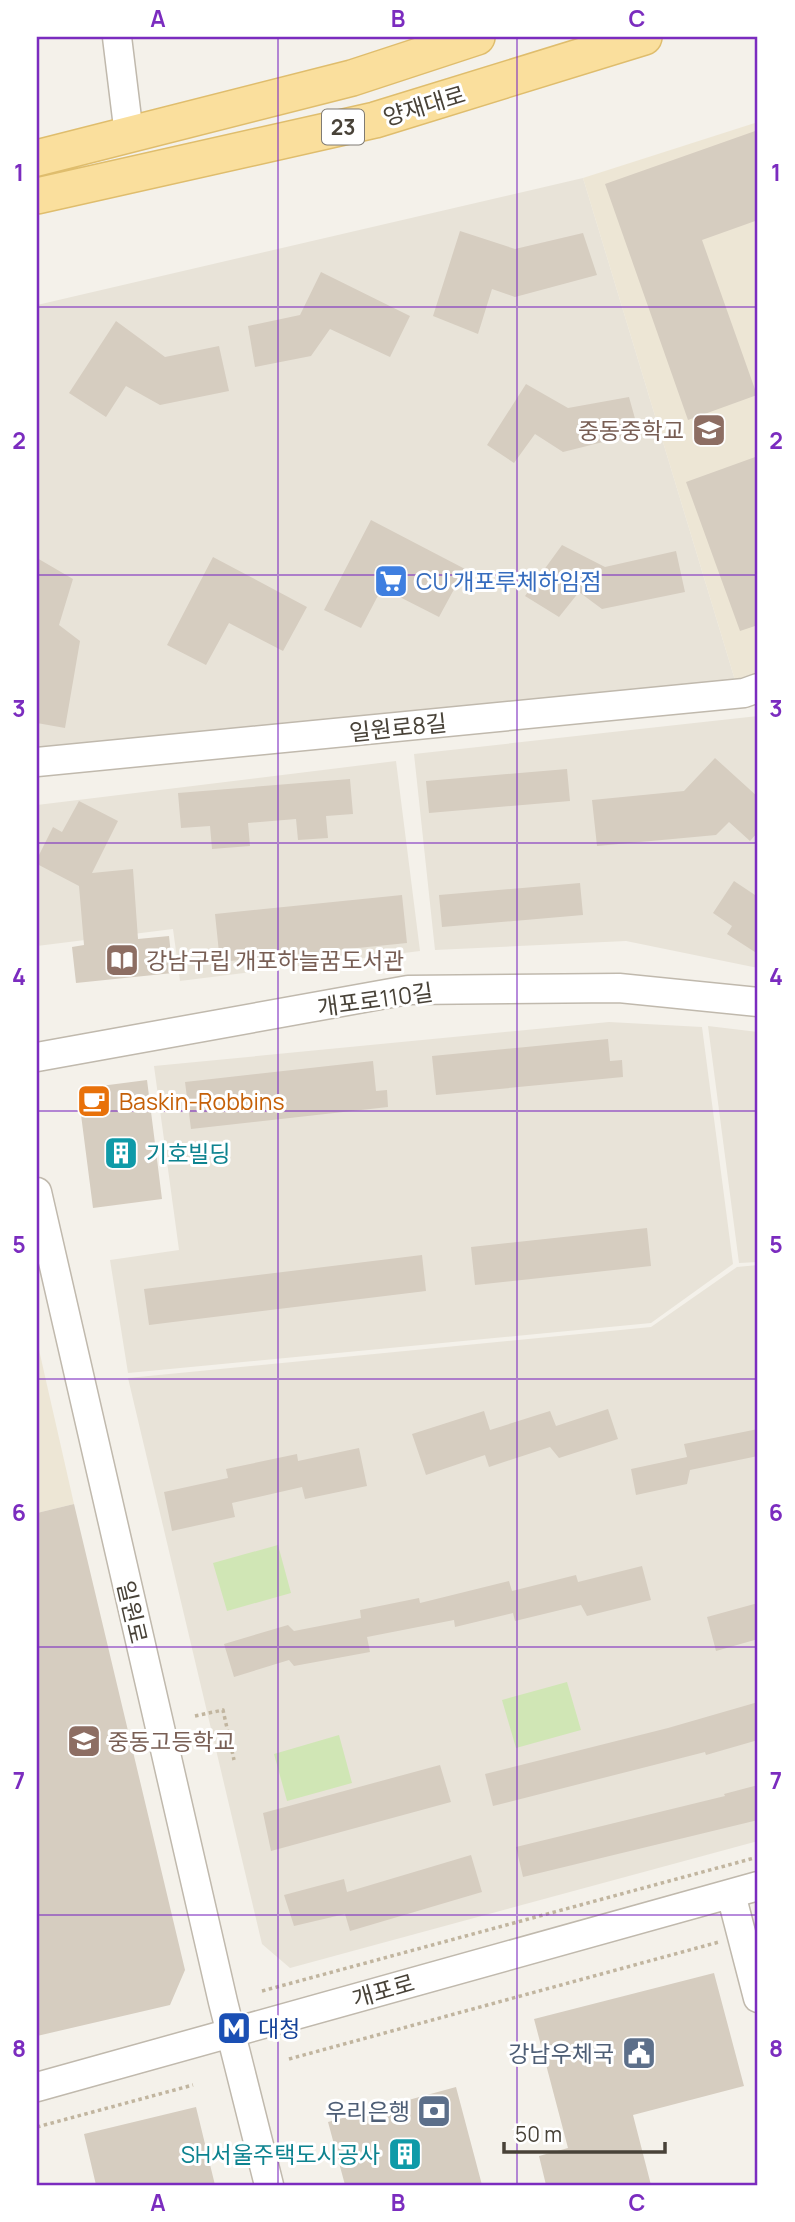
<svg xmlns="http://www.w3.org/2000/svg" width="795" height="2222" viewBox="0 0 795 2222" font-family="Manrope,'Noto Sans KR',sans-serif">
<rect width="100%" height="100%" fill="#f4f1ea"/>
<path fill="#e8e3d8" d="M 583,178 L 738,690 L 37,761 L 37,305 Z
M 758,716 L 758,968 L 626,941 L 435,950 L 414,754 Z
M 396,761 L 420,951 L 180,981 L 173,929 L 37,946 L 37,805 Z
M 609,1022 L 702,1027 L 733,1264 L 651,1323 L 128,1373 L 110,1260 L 179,1250 L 154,1066 Z
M 708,1026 L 758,1032 L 758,1262 L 739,1263 Z
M 758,1265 L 758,1841 L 290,1968 L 262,1944 L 128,1378 L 651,1327 L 737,1267 Z"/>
<path fill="#ede6d5" d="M 758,122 L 758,681 L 738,690 L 583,178 Z
M 37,1341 L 74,1504 L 37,1513 Z"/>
<path fill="#d0e6b5" d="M 278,1545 L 291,1593 L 227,1611 L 213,1563 Z
M 567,1682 L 581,1730 L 516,1748 L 502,1700 Z
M 339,1735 L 352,1783 L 287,1801 L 274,1754 Z"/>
<path fill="#d6cdc0" d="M 758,130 L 758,220 L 702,240 L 757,395 L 688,420 L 605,184 Z
M 460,231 L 515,249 L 583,233 L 597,275 L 515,297 L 492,289 L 478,334 L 433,316 Z
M 321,272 L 410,316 L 390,357 L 330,329 L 311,356 L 255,367 L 248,326 L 300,315 Z
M 116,321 L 165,357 L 219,346 L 229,391 L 160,405 L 126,386 L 106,417 L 69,393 Z
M 526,384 L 568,408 L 629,397 L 639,433 L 563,452 L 535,434 L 514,463 L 487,445 Z
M 758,456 L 758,625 L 740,631 L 686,482 Z
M 371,520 L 465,569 L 439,617 L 382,588 L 361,628 L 324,610 Z
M 562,545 L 605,567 L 676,551 L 685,592 L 602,609 L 579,592 L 559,617 L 525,596 Z
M 213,557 L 307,607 L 283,651 L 229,623 L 206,665 L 167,645 Z
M 37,558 L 73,579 L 59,625 L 80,641 L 65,728 L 37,723 Z
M 715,758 L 758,797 L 758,832 L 750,841 L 729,822 L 716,835 L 597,846 L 592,800 L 684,791 Z
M 567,769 L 570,801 L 429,813 L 426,781 Z
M 350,779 L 353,814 L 326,816 L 328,838 L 298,840 L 296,819 L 248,823 L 250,846 L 212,849 L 210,826 L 181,828 L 178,793 Z
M 79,801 L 118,821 L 92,873 L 133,869 L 138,939 L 169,936 L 173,973 L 76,983 L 72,947 L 84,945 L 79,886 L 37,864 L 37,859 L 53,827 L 62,832 Z
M 734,881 L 758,897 L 758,954 L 727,934 L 732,926 L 713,913 Z
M 580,883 L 583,915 L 442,927 L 439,895 Z
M 402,895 L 407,943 L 220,962 L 215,914 Z
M 608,1039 L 610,1061 L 622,1060 L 623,1077 L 436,1095 L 432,1056 Z
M 373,1061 L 376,1091 L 387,1090 L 388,1107 L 191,1129 L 185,1082 Z
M 147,1080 L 162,1199 L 93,1208 L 80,1107 L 93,1087 Z
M 647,1228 L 651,1266 L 475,1285 L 471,1247 Z
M 422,1255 L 426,1291 L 149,1325 L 144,1289 Z
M 608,1409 L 618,1439 L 559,1458 L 550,1447 L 489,1467 L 485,1455 L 426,1475 L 412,1434 L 484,1411 L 490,1430 L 550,1411 L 556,1426 Z
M 758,1429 L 758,1456 L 690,1470 L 687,1484 L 636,1495 L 631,1469 L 687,1457 L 684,1444 Z
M 359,1448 L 367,1486 L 305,1499 L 302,1487 L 232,1503 L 235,1517 L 172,1531 L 164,1492 L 228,1478 L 226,1469 L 297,1454 L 298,1461 Z
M 74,1504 L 185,1970 L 170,2005 L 37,2036 L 37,1513 Z
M 642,1566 L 651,1600 L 587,1616 L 581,1605 L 515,1621 L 513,1613 L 455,1627 L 454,1620 L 367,1637 L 370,1652 L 294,1666 L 289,1660 L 234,1677 L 224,1644 L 288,1625 L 294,1631 L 361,1618 L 360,1610 L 419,1598 L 420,1603 L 509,1581 L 512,1591 L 576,1575 L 578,1582 Z
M 758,1603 L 758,1639 L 716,1651 L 707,1617 Z
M 758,1702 L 758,1740 L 706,1755 L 705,1752 L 493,1806 L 485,1774 L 668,1728 Z
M 440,1765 L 451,1802 L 271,1851 L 263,1813 Z
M 758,1785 L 758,1820 L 523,1877 L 516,1847 L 725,1796 L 724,1794 Z
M 471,1855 L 482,1892 L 350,1931 L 345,1914 L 294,1926 L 284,1895 L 344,1879 L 347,1892 Z
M 714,1973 L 744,2086 L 633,2115 L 651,2185 L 546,2185 L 539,2156 L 568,2148 L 534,2019 Z
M 456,2087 L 482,2185 L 345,2185 L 328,2122 Z
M 196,2107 L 215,2185 L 96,2185 L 84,2134 Z"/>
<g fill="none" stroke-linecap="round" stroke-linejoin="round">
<g stroke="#c0b9ad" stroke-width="31">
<path id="minor" d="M 117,37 L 129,135
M 37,762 L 744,693 L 758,688
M 37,1057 L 408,990 L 619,988 L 758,1002
M 37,1192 L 223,2002 L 269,2185
M 731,1894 L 758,1998
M 37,2087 L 758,1886"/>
</g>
<g stroke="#dfbd6d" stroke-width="38">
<path id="major" d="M 37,158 L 352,78 L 477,37
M 37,196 L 375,120 L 644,37"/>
</g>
<path stroke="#c1b59f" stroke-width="3.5" stroke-dasharray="3.5 3.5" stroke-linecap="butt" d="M 195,1716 L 223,1710 L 234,1760
M 262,1991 L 758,1857
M 289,2059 L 719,1942
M 37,2127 L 193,2085"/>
<use href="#minor" stroke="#fff" stroke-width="28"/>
<use href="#major" stroke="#fadf9d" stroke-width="35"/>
</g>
<path fill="none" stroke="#7b2cbf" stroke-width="2" stroke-opacity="0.55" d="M 278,37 L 278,2185M 517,37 L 517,2185M 37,307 L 758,307M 37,575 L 758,575M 37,843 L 758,843M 37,1111 L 758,1111M 37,1379 L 758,1379M 37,1647 L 758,1647M 37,1915 L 758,1915"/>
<defs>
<g id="school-square" transform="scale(1.75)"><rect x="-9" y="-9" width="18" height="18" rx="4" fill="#8d6e63" stroke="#fff"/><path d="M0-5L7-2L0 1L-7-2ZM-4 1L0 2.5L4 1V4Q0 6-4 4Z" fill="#fff"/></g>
<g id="supermarket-square" transform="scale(1.75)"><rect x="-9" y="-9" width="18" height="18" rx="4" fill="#3f7fe0" stroke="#fff"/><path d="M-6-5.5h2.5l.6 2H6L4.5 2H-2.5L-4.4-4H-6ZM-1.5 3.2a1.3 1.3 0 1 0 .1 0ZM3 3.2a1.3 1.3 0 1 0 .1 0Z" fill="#fff"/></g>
<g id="library-square" transform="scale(1.75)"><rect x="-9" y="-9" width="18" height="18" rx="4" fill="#8d6e63" stroke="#fff"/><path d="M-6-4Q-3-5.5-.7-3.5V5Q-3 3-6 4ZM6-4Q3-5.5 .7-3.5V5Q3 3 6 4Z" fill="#fff"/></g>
<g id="cafe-square" transform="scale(1.75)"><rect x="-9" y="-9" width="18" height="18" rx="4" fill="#e8710a" stroke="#fff"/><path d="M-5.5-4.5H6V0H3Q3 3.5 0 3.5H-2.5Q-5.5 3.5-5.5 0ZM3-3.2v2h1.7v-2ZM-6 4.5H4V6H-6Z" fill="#fff"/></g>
<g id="building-square" transform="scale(1.75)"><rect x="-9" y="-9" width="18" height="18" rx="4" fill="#0f9aa8" stroke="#fff"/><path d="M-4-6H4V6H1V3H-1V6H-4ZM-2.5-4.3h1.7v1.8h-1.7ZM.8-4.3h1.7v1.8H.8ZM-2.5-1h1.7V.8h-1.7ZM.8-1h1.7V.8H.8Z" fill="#fff"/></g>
<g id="metro-square" transform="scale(1.75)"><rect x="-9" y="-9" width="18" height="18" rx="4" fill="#1a4fb4" stroke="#fff"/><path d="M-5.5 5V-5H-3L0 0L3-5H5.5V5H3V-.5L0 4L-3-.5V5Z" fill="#fff"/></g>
<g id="civic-square" transform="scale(1.75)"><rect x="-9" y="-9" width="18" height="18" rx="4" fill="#5c6f8a" stroke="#fff"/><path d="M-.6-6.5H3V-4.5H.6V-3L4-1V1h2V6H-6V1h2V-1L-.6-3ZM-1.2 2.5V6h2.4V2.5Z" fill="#fff"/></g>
<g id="bank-square" transform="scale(1.75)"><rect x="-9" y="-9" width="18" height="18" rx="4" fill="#5c6f8a" stroke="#fff"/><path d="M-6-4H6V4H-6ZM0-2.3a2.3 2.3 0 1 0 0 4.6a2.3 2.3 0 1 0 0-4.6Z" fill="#fff"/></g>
</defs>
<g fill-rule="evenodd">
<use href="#school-square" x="709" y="430"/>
<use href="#supermarket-square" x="391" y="581"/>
<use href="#library-square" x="122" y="960"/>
<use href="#cafe-square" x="94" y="1101"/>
<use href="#building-square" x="121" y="1153"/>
<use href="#school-square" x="84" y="1741"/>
<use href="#metro-square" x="234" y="2028"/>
<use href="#civic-square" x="639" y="2053"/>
<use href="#bank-square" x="434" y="2111"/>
<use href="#building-square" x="405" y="2154"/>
</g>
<g text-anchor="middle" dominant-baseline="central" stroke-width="6" stroke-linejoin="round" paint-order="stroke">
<rect fill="#fff" stroke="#7f7b74" stroke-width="2" x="322" y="109.5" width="42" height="35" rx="5"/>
<g font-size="21" font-weight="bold" fill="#484238">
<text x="343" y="127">23</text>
</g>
<g font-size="23" fill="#484238" stroke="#fff">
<text transform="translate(424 105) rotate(-17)">양재대로</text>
<text transform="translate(398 727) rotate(-6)">일원로8길</text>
<text transform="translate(375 999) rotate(-8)">개포로110길</text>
<text transform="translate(133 1612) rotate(77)">일원로</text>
<text transform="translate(383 1990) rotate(-16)">개포로</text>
</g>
<g font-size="23" fill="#785e54" stroke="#fff" text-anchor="start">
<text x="684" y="430" text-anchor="end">중동중학교</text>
<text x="146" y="960">강남구립 개포하늘꿈도서관</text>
<text x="108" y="1741">중동고등학교</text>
</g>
<g font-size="23" fill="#366cbe" stroke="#fff" text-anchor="start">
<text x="416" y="581">CU 개포루체하임점</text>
</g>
<g font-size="23" fill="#c56008" stroke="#fff" text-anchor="start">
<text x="119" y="1101">Baskin-Robbins</text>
</g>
<g font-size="23" fill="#0d838f" stroke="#fff" text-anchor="start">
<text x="146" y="1153">기호빌딩</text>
<text x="380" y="2154" text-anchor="end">SH서울주택도시공사</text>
</g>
<g font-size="23" fill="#164399" stroke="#fff" text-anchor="start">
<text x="258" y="2028">대청</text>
</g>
<g font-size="23" fill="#4e5e75" stroke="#fff" text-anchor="end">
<text x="614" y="2053">강남우체국</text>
<text x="410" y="2111">우리은행</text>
</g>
</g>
<rect width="795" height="2222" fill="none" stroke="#ffffff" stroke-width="77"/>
<path d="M504 2142v10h161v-10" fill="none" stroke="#484238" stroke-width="3.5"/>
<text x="515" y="2142" font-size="21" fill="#484238" stroke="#ffffff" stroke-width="5" paint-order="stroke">50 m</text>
<rect x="38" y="38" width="718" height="2146" fill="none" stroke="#7b2cbf" stroke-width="2.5"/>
<g font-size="23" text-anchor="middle" font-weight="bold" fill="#7b2cbf">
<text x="158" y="27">A</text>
<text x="398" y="27">B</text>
<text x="637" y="27">C</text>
<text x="19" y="181">1</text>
<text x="776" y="181">1</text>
<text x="19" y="449">2</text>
<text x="776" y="449">2</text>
<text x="19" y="717">3</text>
<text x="776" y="717">3</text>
<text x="19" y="985">4</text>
<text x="776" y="985">4</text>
<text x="19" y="1253">5</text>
<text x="776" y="1253">5</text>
<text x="19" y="1521">6</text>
<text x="776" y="1521">6</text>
<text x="19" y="1789">7</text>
<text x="776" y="1789">7</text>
<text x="19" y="2057">8</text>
<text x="776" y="2057">8</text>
<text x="158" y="2211">A</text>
<text x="398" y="2211">B</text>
<text x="637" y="2211">C</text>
</g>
</svg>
